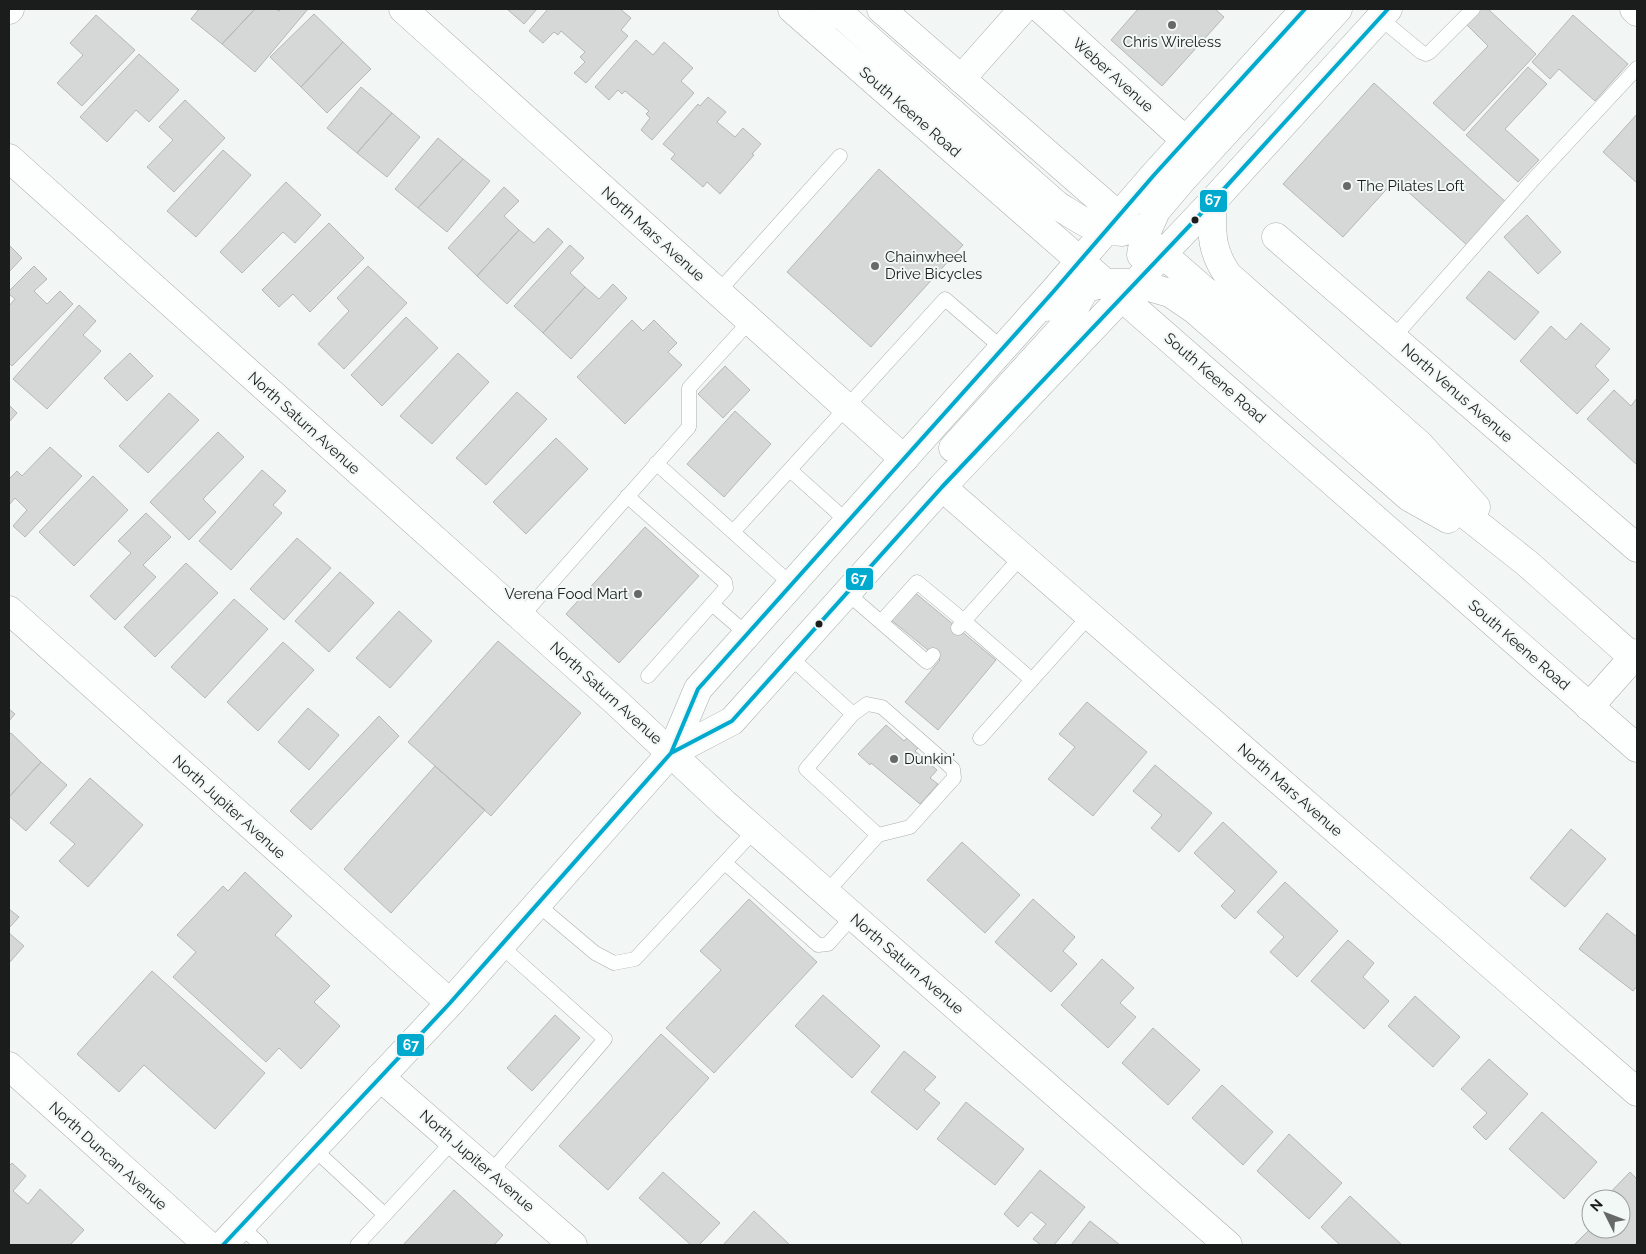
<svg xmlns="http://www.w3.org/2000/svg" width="1646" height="1254" viewBox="0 0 1646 1254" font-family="Raleway,sans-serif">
<rect width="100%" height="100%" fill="#f2f7f5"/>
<path fill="#d5d8d7" stroke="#b4b8b6" d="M 199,9 L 255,9 L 222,44 L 191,19 Z
M 255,9 L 276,9 L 279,11 L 281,9 L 308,9 L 255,72 L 222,44 Z
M 507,9 L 537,9 L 524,24 Z
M 548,9 L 620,9 L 631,18 L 621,30 L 628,36 L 586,83 L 574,73 L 585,62 L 580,57 L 585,52 L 561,31 L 558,35 L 554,32 L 543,43 L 529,31 Z
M 1138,9 L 1215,9 L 1224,17 L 1162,86 L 1111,40 Z
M 1478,9 L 1488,9 L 1536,54 L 1464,131 L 1433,103 L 1488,46 L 1465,23 Z
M 314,14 L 343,42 L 301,87 L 270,57 Z
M 96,15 L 135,50 L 82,106 L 57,83 L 83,55 L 70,43 Z
M 1573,15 L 1628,64 L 1595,101 L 1559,69 L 1550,79 L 1532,62 Z
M 636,40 L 653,55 L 664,42 L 693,68 L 681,81 L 694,93 L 652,140 L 641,130 L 650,118 L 646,114 L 649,111 L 625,91 L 622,94 L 618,90 L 609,100 L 595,87 Z
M 343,42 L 371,69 L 327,113 L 301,87 Z
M 139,54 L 179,90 L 149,122 L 136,110 L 107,142 L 80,117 Z
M 1528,67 L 1547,84 L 1505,129 L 1539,160 L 1518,182 L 1466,135 Z
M 1374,83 L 1507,203 L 1468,246 L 1395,180 L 1343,237 L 1283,184 Z
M 361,87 L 392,113 L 357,153 L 327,128 Z
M 708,97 L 726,112 L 717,122 L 735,137 L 743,128 L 761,144 L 752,154 L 754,155 L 720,194 L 707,182 L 703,187 L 671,159 L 675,154 L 663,144 L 698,104 L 700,106 Z
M 185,100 L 225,138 L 174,192 L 147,167 L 173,140 L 159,127 Z
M 392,113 L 420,137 L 387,177 L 357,153 Z
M 1637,114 L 1637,183 L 1603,152 Z
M 438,138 L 463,159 L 418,208 L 395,189 Z
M 223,150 L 251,175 L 196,237 L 167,211 Z
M 463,159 L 490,181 L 447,232 L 418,208 Z
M 879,169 L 963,245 L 871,347 L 787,272 Z
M 286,182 L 321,215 L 295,243 L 283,232 L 242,273 L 220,252 Z
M 504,187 L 519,201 L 504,216 L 519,230 L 477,276 L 448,248 Z
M 1527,215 L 1561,252 L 1538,274 L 1504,237 Z
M 329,223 L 364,258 L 310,312 L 293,294 L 279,307 L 262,290 Z
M 548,228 L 563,242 L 507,304 L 477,276 L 519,230 L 534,243 Z
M 9,245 L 22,258 L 9,272 Z
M 570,245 L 584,258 L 570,273 L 585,287 L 543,333 L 514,306 Z
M 34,266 L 47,279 L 34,291 L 47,304 L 60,291 L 73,304 L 12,366 L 9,363 L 9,306 L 15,299 L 9,294 L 9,291 Z
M 368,266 L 407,303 L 344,369 L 318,344 L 349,311 L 337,298 Z
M 1489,271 L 1539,312 L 1515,340 L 1466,298 Z
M 613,284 L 627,298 L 571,359 L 543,333 L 585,287 L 599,299 Z
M 79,305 L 96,321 L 83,335 L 101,351 L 47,409 L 13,379 Z
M 406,317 L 438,348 L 382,406 L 351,375 Z
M 632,320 L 643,331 L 654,320 L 677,343 L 668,352 L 682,365 L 625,424 L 577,377 Z
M 1581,323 L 1610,349 L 1595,366 L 1609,380 L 1577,414 L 1520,361 L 1551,326 L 1566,340 Z
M 130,353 L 153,376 L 127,401 L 104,378 Z
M 458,353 L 489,382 L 432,444 L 400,416 Z
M 725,366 L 750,390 L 723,418 L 698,394 Z
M 1614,390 L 1631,406 L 1637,398 L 1637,465 L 1587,419 Z
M 517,392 L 547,419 L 486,485 L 456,458 Z
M 169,393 L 199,420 L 148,473 L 119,446 Z
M 9,405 L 17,413 L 9,422 Z
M 735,411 L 771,444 L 724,497 L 687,464 Z
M 218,432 L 244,457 L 203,499 L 216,512 L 189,540 L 150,502 Z
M 556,438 L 588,469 L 526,534 L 493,502 Z
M 50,447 L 82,476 L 25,537 L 13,526 L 27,510 L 15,498 L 9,505 L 9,479 L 17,471 L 22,476 Z
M 262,470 L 286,491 L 273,505 L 282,513 L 231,570 L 199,541 Z
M 93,476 L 128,510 L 74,566 L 39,532 Z
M 146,513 L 171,537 L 143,565 L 156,577 L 115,620 L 90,596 L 131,553 L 118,541 Z
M 645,527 L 699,576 L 619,663 L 566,614 Z
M 297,538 L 331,568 L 284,620 L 250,589 Z
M 186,563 L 218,593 L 155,657 L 124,627 Z
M 340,572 L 374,603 L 329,652 L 295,621 Z
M 913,591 L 996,660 L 938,730 L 905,702 L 940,660 L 890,619 Z
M 234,599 L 268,629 L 205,698 L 171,667 Z
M 399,611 L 432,641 L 390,688 L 356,658 Z
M 498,641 L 581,713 L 491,816 L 408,742 Z
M 283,642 L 314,670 L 258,731 L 227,702 Z
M 1087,702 L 1147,752 L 1093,816 L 1048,779 L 1075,747 L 1059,734 Z
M 308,708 L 339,735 L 309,770 L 278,742 Z
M 9,709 L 15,714 L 9,721 Z
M 379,716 L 399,736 L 311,830 L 290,811 Z
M 886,725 L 904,741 L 907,738 L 918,748 L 915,751 L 937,770 L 930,778 L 938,784 L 920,804 L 871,763 L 870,765 L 858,754 Z
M 11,733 L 41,762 L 9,797 L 9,735 Z
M 41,762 L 67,785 L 26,831 L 9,816 L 9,797 Z
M 1155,765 L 1212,813 L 1179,852 L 1151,828 L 1162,815 L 1133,791 Z
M 435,766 L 485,810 L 391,913 L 344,869 Z
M 90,778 L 143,825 L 88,887 L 59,861 L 75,844 L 50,823 Z
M 1223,822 L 1277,872 L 1235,919 L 1221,906 L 1235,891 L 1194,853 Z
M 1571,829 L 1606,859 L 1565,907 L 1530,878 Z
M 962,842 L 1020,895 L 985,933 L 927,880 Z
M 245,872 L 292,916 L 275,935 L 330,986 L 314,1002 L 340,1026 L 301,1069 L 279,1048 L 266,1062 L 173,977 L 196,952 L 177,935 L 223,886 L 228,891 Z
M 1285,882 L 1338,931 L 1297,977 L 1270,952 L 1284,937 L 1257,912 Z
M 749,899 L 817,962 L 714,1073 L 666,1028 L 721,970 L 700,951 Z
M 1033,899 L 1075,937 L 1063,951 L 1077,964 L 1051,992 L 995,942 Z
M 9,909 L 19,917 L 9,928 Z
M 1607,913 L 1637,937 L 1637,986 L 1633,991 L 1579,949 Z
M 9,933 L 24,946 L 9,963 Z
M 1348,940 L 1374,963 L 1363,977 L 1389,1001 L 1364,1029 L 1311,981 Z
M 1102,959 L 1134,988 L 1120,1003 L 1136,1017 L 1108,1048 L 1061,1005 Z
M 152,971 L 265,1073 L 215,1129 L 144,1065 L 119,1092 L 77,1054 Z
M 823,995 L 880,1046 L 852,1078 L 795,1026 Z
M 1415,996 L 1460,1037 L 1433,1067 L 1388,1026 Z
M 555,1015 L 580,1038 L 532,1091 L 507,1068 Z
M 1153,1028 L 1200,1070 L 1168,1105 L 1122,1063 Z
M 661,1034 L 709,1078 L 608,1190 L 559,1146 Z
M 904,1051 L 936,1077 L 924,1090 L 940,1103 L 917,1130 L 871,1092 Z
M 1489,1059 L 1528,1094 L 1486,1140 L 1473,1127 L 1487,1113 L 1461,1089 Z
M 1222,1085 L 1273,1132 L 1243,1165 L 1192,1118 Z
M 966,1102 L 1024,1149 L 995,1185 L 937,1139 Z
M 1542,1112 L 1597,1162 L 1564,1199 L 1509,1149 Z
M 1289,1134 L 1342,1183 L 1309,1219 L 1257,1171 Z
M 12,1163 L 26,1176 L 13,1191 L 28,1204 L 40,1189 L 84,1230 L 71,1244 L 72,1245 L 9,1245 L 9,1166 Z
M 1040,1170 L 1085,1207 L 1054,1245 L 1041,1245 L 1033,1239 L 1046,1224 L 1031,1212 L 1018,1227 L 1004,1214 Z
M 663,1172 L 720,1223 L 699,1245 L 691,1245 L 639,1198 Z
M 1630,1172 L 1637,1179 L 1637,1245 L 1574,1245 L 1591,1228 L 1591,1229 L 1621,1229 L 1621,1199 L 1604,1199 Z
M 454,1190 L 503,1235 L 494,1245 L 403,1245 Z
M 1350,1196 L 1402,1245 L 1340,1245 L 1321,1227 Z
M 754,1211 L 790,1245 L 723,1245 Z
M 1090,1221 L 1120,1245 L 1071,1245 Z"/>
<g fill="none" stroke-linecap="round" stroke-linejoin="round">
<g stroke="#aaadac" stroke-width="15">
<path id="lane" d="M 1380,18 L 1421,52 L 1426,54 L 1430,52 L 1473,9
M 718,292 L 840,156
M 1393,338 L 1531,182 L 1637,68
M 656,463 L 791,584
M 790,470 L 848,522
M 627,496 L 725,582 L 726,588 L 648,676
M 733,532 L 945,299 L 1002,348
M 1022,556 L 964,621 L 1032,680
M 847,593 L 927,662 L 933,655
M 712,604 L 747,634
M 521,617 L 689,427 L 689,388 L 750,321
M 881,622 L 917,582 L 964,621 L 958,628
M 790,657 L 853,714 L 806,769 L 878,835 L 826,893
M 853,714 L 867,704 L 882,707 L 953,769 L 954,778 L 910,827 L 878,835
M 980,738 L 1090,615
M 725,863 L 818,945 L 828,944 L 853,916
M 537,904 L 595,953 L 614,963 L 635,959 L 755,830
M 313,1148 L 385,1215
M 490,1173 L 605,1039 L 501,946
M 241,1226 L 261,1245
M 357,1245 L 453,1141"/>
</g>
<g stroke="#aaadac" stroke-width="29">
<path id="street" d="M 403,9 L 904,459
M 1041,9 L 1186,141
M 1634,9 L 1637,12
M 9,10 L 10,9
M 961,79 L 1023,9
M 1276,237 L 1637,548
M 942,487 L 1637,1092
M 9,610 L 450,1003
M 1589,707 L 1637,653
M 9,1066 L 208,1245
M 380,1077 L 573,1245"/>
</g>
<g stroke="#aaadac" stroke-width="29">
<path id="secondary" d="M 792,9 L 1637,748
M 829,9 L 844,17 L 1057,205 C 1081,220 1092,230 1122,232
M 881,9 L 1427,484 L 1528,564 L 1637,661
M 9,158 L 615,701 L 725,804 L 1228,1245
M 1212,202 C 1212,231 1210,250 1228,275 L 1419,444 L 1476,507
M 1141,255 L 1144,238 L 1156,211 L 1183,179 L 1338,9
M 1046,307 L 1086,288 L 1107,283 L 1135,283 L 1170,293 L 1195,310 L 1409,497 L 1448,519
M 953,448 L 1066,324 L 1087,285
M 671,753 L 732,721 L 942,487 L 1212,202 L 1388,9
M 223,1245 L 450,1003 L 671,753 L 698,689 L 1053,292 L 1154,175 L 1305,9"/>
</g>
<use href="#lane" stroke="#fdfefe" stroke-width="14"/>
<use href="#street" stroke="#fdfefe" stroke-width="28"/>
<use href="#secondary" stroke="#fdfefe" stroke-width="28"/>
<g stroke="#f1f8f5" stroke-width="8">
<path id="bus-1" d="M 671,753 L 732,721 L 942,487 L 1212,202 L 1388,9
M 223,1245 L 450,1003 L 671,753 L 698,689 L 1053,292 L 1154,175 L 1305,9"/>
</g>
<use href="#bus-1" stroke="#00a9ce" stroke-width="4"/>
</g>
<g fill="#666968" stroke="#f1f8f5" stroke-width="2">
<circle cx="1172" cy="25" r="5"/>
<circle cx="1347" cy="186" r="5"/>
<circle cx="875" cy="266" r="5"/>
<circle cx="638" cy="594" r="5"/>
<circle cx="894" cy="759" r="5"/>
</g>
<g fill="#1b1d1c" stroke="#f1f8f5" stroke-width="2">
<circle cx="1195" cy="220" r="4.5"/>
<circle cx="819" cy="624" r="4.5"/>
</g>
<g text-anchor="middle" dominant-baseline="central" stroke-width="4" stroke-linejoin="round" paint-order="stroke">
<g font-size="15" fill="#1b1d1c" stroke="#f1f8f5" text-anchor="start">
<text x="1172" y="42" text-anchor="middle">Chris Wireless</text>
<text x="1357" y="186">The Pilates Loft</text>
<text x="885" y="257">Chainwheel<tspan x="885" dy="17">Drive Bicycles</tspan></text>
<text x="628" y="594" text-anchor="end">Verena Food Mart</text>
<text x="904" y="759">Dunkin'</text>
</g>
<g font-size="15" fill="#1b1d1c" stroke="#f1f8f5">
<text transform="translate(1113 75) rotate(42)">Weber Avenue</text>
<text transform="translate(910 112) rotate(41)">South Keene Road</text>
<text transform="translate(653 234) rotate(42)">North Mars Avenue</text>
<text transform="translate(1215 378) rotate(41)">South Keene Road</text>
<text transform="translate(1457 393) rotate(41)">North Venus Avenue</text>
<text transform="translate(304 423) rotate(42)">North Saturn Avenue</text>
<text transform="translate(1519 645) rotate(41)">South Keene Road</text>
<text transform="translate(606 693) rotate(42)">North Saturn Avenue</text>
<text transform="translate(1290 790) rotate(41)">North Mars Avenue</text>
<text transform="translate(229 807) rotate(42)">North Jupiter Avenue</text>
<text transform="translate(907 964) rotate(41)">North Saturn Avenue</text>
<text transform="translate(108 1156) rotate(42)">North Duncan Avenue</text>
<text transform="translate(477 1161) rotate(41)">North Jupiter Avenue</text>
</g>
</g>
<g stroke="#f1f8f5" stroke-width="2">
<rect x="1199" y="189" width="29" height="24" rx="5" fill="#00a9ce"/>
<rect x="845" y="567" width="29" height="24" rx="5" fill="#00a9ce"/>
<rect x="396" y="1033" width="29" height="24" rx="5" fill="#00a9ce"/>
</g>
<g font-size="14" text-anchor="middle" font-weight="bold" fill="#fff">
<text x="1213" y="205">67</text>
<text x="859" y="584">67</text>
<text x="411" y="1050">67</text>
</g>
<rect width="1646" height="1254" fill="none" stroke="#1b1d1c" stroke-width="20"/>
<g transform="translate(1606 1214) rotate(312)"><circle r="24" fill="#f1f8f5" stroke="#9ba09e"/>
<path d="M0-4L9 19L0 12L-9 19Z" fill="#666968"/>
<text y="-8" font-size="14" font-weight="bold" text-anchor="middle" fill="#1b1d1c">N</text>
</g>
</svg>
